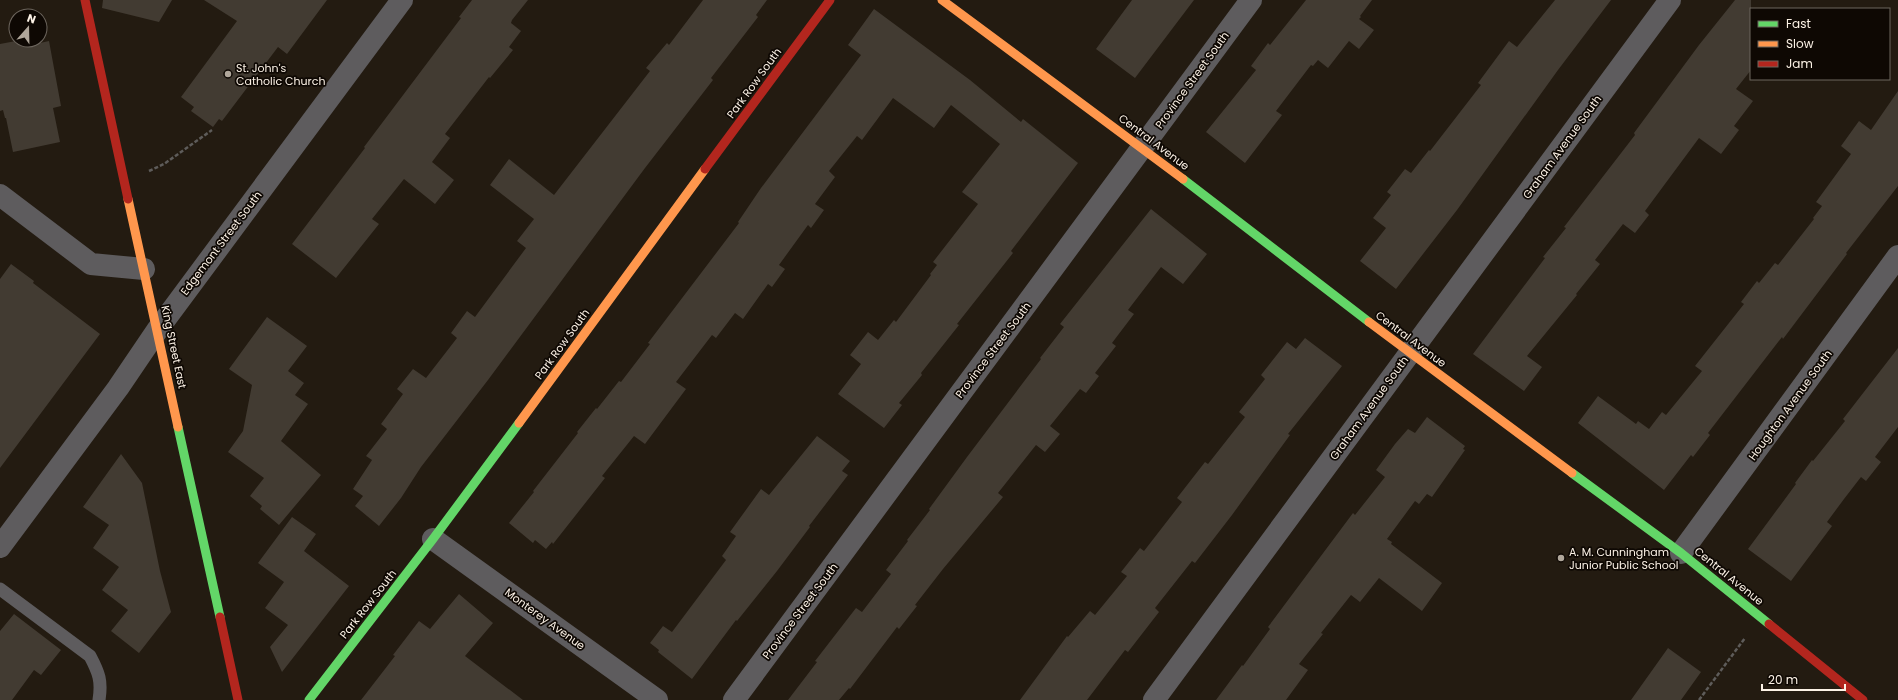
<svg xmlns="http://www.w3.org/2000/svg" width="1898" height="700" viewBox="0 0 1898 700" font-family="Poppins,sans-serif">
<rect width="100%" height="100%" fill="#231b11"/>
<path fill="#423b32" d="M 103,0 L 172,0 L 159,22 L 102,8 Z
M 204,0 L 327,0 L 287,54 L 278,47 L 222,121 L 219,119 L 213,127 L 191,111 L 194,107 L 181,97 L 237,21 Z
M 472,0 L 528,0 L 512,20 L 511,23 L 521,31 L 509,47 L 513,50 L 490,78 L 489,77 L 445,134 L 450,138 L 432,162 L 454,180 L 435,204 L 404,179 L 372,219 L 379,224 L 336,278 L 292,244 L 365,148 L 364,147 L 461,18 L 459,17 Z
M 703,0 L 767,0 L 756,15 L 758,17 L 711,78 L 713,80 L 645,168 L 488,380 L 421,467 L 401,498 L 379,526 L 355,506 L 363,496 L 353,489 L 372,460 L 366,456 L 387,429 L 381,424 L 403,394 L 397,389 L 413,369 L 426,378 L 457,338 L 451,333 L 467,311 L 475,317 L 526,248 L 517,241 L 534,219 L 490,185 L 509,159 L 554,195 L 650,71 L 646,68 L 667,43 L 669,45 Z
M 1132,0 L 1194,0 L 1135,78 L 1096,49 Z
M 1306,0 L 1372,0 L 1360,16 L 1361,17 L 1359,19 L 1374,30 L 1359,49 L 1349,41 L 1328,68 L 1318,60 L 1313,66 L 1311,65 L 1276,111 L 1282,115 L 1245,163 L 1206,132 L 1256,70 L 1251,66 L 1268,43 L 1270,45 Z
M 1555,0 L 1611,0 L 1558,70 L 1457,210 L 1396,289 L 1360,261 L 1386,228 L 1373,218 L 1391,195 L 1387,192 L 1405,169 L 1411,173 L 1429,150 L 1430,151 L 1481,85 L 1478,83 L 1509,41 L 1517,47 Z
M 1735,0 L 1751,0 L 1751,70 L 1736,89 L 1753,101 L 1734,126 L 1739,130 L 1721,154 L 1699,138 L 1645,211 L 1649,215 L 1635,233 L 1623,224 L 1595,260 L 1600,264 L 1576,294 L 1577,295 L 1527,356 L 1542,367 L 1524,391 L 1473,354 L 1545,258 L 1543,257 L 1566,228 L 1564,227 L 1635,135 L 1634,133 L 1699,45 Z
M 874,9 L 970,80 L 1021,122 L 1023,119 L 1078,163 L 1011,251 L 1013,253 L 957,324 L 959,325 L 921,373 L 922,375 L 899,403 L 902,405 L 884,428 L 838,394 L 861,364 L 850,355 L 868,332 L 878,340 L 894,320 L 896,322 L 931,275 L 930,274 L 937,265 L 933,262 L 978,204 L 962,192 L 1000,144 L 951,105 L 934,128 L 893,98 L 862,140 L 857,136 L 829,171 L 835,177 L 815,204 L 824,210 L 811,228 L 808,225 L 779,265 L 785,269 L 772,287 L 768,284 L 743,319 L 735,313 L 716,338 L 712,335 L 676,382 L 686,389 L 645,444 L 634,436 L 602,476 L 605,478 L 553,544 L 552,542 L 546,549 L 535,540 L 533,543 L 509,523 L 534,492 L 533,491 L 578,433 L 577,432 L 596,408 L 597,409 L 619,381 L 621,382 L 650,344 L 648,343 L 739,223 L 738,222 L 761,188 L 861,55 L 848,45 Z
M 21,40 L 30,40 L 31,45 L 49,41 L 61,106 L 53,108 L 60,142 L 13,152 L 6,118 L 5,118 L 3,110 L 0,111 L 0,44 Z
M 1898,91 L 1898,186 L 1846,253 L 1847,254 L 1783,339 L 1782,337 L 1708,433 L 1710,435 L 1693,457 L 1691,455 L 1664,490 L 1578,423 L 1598,396 L 1636,424 L 1638,421 L 1649,429 L 1662,412 L 1666,415 L 1702,371 L 1695,366 L 1744,304 L 1741,302 L 1757,281 L 1759,283 L 1775,263 L 1778,265 L 1814,219 L 1813,218 L 1822,206 L 1816,202 L 1851,154 L 1841,146 L 1859,121 L 1871,130 Z
M 1151,209 L 1207,254 L 1183,284 L 1161,267 L 1128,310 L 1134,314 L 1112,343 L 1116,346 L 1095,373 L 1099,376 L 1086,393 L 1080,389 L 1050,426 L 1060,434 L 1045,452 L 1036,445 L 998,493 L 1003,497 L 943,569 L 915,605 L 917,606 L 899,629 L 897,627 L 850,689 L 849,688 L 839,700 L 788,700 L 817,662 L 815,661 L 856,608 L 862,612 L 891,574 L 886,570 L 908,541 L 907,540 L 930,510 L 929,509 L 967,457 L 1041,359 L 1040,358 L 1064,327 L 1060,324 Z
M 11,264 L 34,281 L 33,283 L 100,334 L 0,468 L 0,279 Z
M 267,317 L 307,346 L 288,371 L 304,383 L 295,395 L 308,404 L 281,441 L 321,475 L 279,525 L 260,509 L 262,506 L 250,496 L 264,478 L 228,452 L 243,431 L 252,385 L 229,369 Z
M 1305,338 L 1342,366 L 1288,434 L 1290,435 L 1232,515 L 1195,563 L 1192,561 L 1155,608 L 1159,612 L 1128,652 L 1125,650 L 1087,700 L 1020,700 L 1067,636 L 1068,637 L 1090,611 L 1095,615 L 1127,576 L 1121,572 L 1140,548 L 1144,551 L 1182,502 L 1177,498 L 1205,462 L 1208,464 L 1245,417 L 1239,412 L 1265,379 L 1261,375 L 1287,342 L 1296,349 Z
M 1898,348 L 1898,427 L 1875,457 L 1881,462 L 1866,481 L 1861,477 L 1844,499 L 1827,522 L 1832,526 L 1791,581 L 1748,549 L 1796,484 L 1795,483 L 1812,460 L 1813,461 L 1845,421 L 1843,419 Z
M 1427,417 L 1465,446 L 1463,449 L 1465,450 L 1432,497 L 1427,494 L 1419,504 L 1415,501 L 1387,539 L 1392,542 L 1391,544 L 1442,583 L 1422,611 L 1379,578 L 1360,602 L 1351,595 L 1321,633 L 1323,634 L 1299,664 L 1308,670 L 1286,700 L 1216,700 L 1242,665 L 1243,666 L 1270,629 L 1268,627 L 1353,513 L 1355,515 L 1385,477 L 1376,470 L 1395,444 L 1408,429 L 1415,433 Z
M 817,436 L 850,461 L 842,471 L 848,475 L 809,526 L 810,527 L 777,571 L 737,621 L 736,620 L 692,679 L 658,652 L 659,650 L 650,643 L 663,626 L 672,632 L 726,560 L 722,556 L 736,536 L 730,532 L 761,489 L 769,495 Z
M 121,454 L 142,483 L 160,571 L 171,612 L 139,653 L 111,631 L 128,610 L 102,590 L 119,567 L 93,548 L 109,525 L 83,507 Z
M 292,517 L 316,534 L 304,551 L 349,586 L 282,672 L 270,647 L 288,625 L 265,608 L 284,582 L 258,563 Z
M 459,594 L 493,623 L 465,656 L 523,700 L 361,700 L 395,656 L 393,655 L 419,621 L 430,629 Z
M 14,614 L 61,650 L 41,675 L 34,670 L 12,700 L 0,700 L 0,631 Z
M 1668,648 L 1701,672 L 1681,700 L 1631,700 Z"/>
<g fill="none" stroke-linecap="round" stroke-linejoin="round">
<path stroke="#5e5c5a" stroke-width="2.5" stroke-dasharray="4 2" stroke-linecap="butt" d="M 149,171 L 164,164 L 212,130
M 1699,700 L 1745,638"/>
<path stroke="#5e5c5e" stroke-width="13" d="M 0,589 L 90,656 C 99,673 102,681 99,700"/>
<path stroke="#5e5c5e" stroke-width="22" d="M 0,195 L 91,264 L 144,269
M 433,539 L 657,700
M 0,547 L 118,388 L 158,329 L 402,0
M 1681,553 L 1898,256
M 734,700 L 1251,0
M 1154,700 L 1670,0"/>
<path stroke="#63d668" stroke-width="9" d="M 1183,179 L 1369,322
M 178,427 L 220,617
M 1572,473 L 1681,553 L 1769,624
M 309,700 L 433,539 L 519,423"/>
<path stroke="#ff974d" stroke-width="9" d="M 942,0 L 1183,179
M 128,199 L 178,427
M 1369,322 L 1572,473
M 519,423 L 705,169"/>
<path stroke="#b3261e" stroke-width="9" d="M 85,0 L 128,199
M 705,169 L 830,0
M 220,617 L 238,700
M 1769,624 L 1863,700"/>
</g>
<g fill="#b0a79b" stroke="#0e0803" stroke-width="1.5">
<circle cx="228" cy="74" r="4"/>
<circle cx="1561" cy="558" r="4"/>
</g>
<g text-anchor="middle" dominant-baseline="central" stroke-width="3.5" stroke-linejoin="round" paint-order="stroke">
<g font-size="11" fill="#fcf2e6" stroke="#0e0803" text-anchor="start">
<text x="236" y="68">St. John's<tspan x="236" dy="13">Catholic Church</tspan></text>
<text x="1569" y="552">A. M. Cunningham<tspan x="1569" dy="13">Junior Public School</tspan></text>
</g>
<g font-size="11" fill="#fcf2e6" stroke="#0e0803">
<text transform="translate(1192 80) rotate(-54)">Province Street South</text>
<text transform="translate(754 83) rotate(-54)">Park Row South</text>
<text transform="translate(1154 142) rotate(37)">Central Avenue</text>
<text transform="translate(1562 147) rotate(-54)">Graham Avenue South</text>
<text transform="translate(221 243) rotate(-53)">Edgemont Street South</text>
<text transform="translate(1411 339) rotate(37)">Central Avenue</text>
<text transform="translate(562 344) rotate(-54)">Park Row South</text>
<text transform="translate(174 347) rotate(78)">King Street East</text>
<text transform="translate(993 350) rotate(-53)">Province Street South</text>
<text transform="translate(1790 405) rotate(-54)">Houghton Avenue South</text>
<text transform="translate(1369 408) rotate(-54)">Graham Avenue South</text>
<text transform="translate(1729 576) rotate(39)">Central Avenue</text>
<text transform="translate(368 604) rotate(-52)">Park Row South</text>
<text transform="translate(800 611) rotate(-53)">Province Street South</text>
<text transform="translate(545 619) rotate(36)">Monterey Avenue</text>
</g>
</g>
<rect x="1750" y="8" width="140" height="72" fill="#0e0803" stroke="#6d665e"/>
<rect x="1758" y="21" width="20" height="6" fill="#63d668" stroke="#6d665e"/>
<text x="1786" y="28" font-size="12" fill="#fcf2e6">Fast</text>
<rect x="1758" y="41" width="20" height="6" fill="#ff974d" stroke="#6d665e"/>
<text x="1786" y="48" font-size="12" fill="#fcf2e6">Slow</text>
<rect x="1758" y="61" width="20" height="6" fill="#b3261e" stroke="#6d665e"/>
<text x="1786" y="68" font-size="12" fill="#fcf2e6">Jam</text>
<g transform="translate(28 28) rotate(20)"><circle r="19" fill="#0e0803" stroke="#6d665e"/>
<path d="M0-3L7 15L0 10L-7 15Z" fill="#b0a79b"/>
<text y="-6" font-size="11" font-weight="bold" text-anchor="middle" fill="#fcf2e6">N</text>
</g>
<path d="M1762 684v6h83v-6" fill="none" stroke="#fcf2e6" stroke-width="2"/>
<text x="1768" y="684" font-size="12" fill="#fcf2e6" stroke="#0e0803" stroke-width="3" paint-order="stroke">20 m</text>
</svg>
